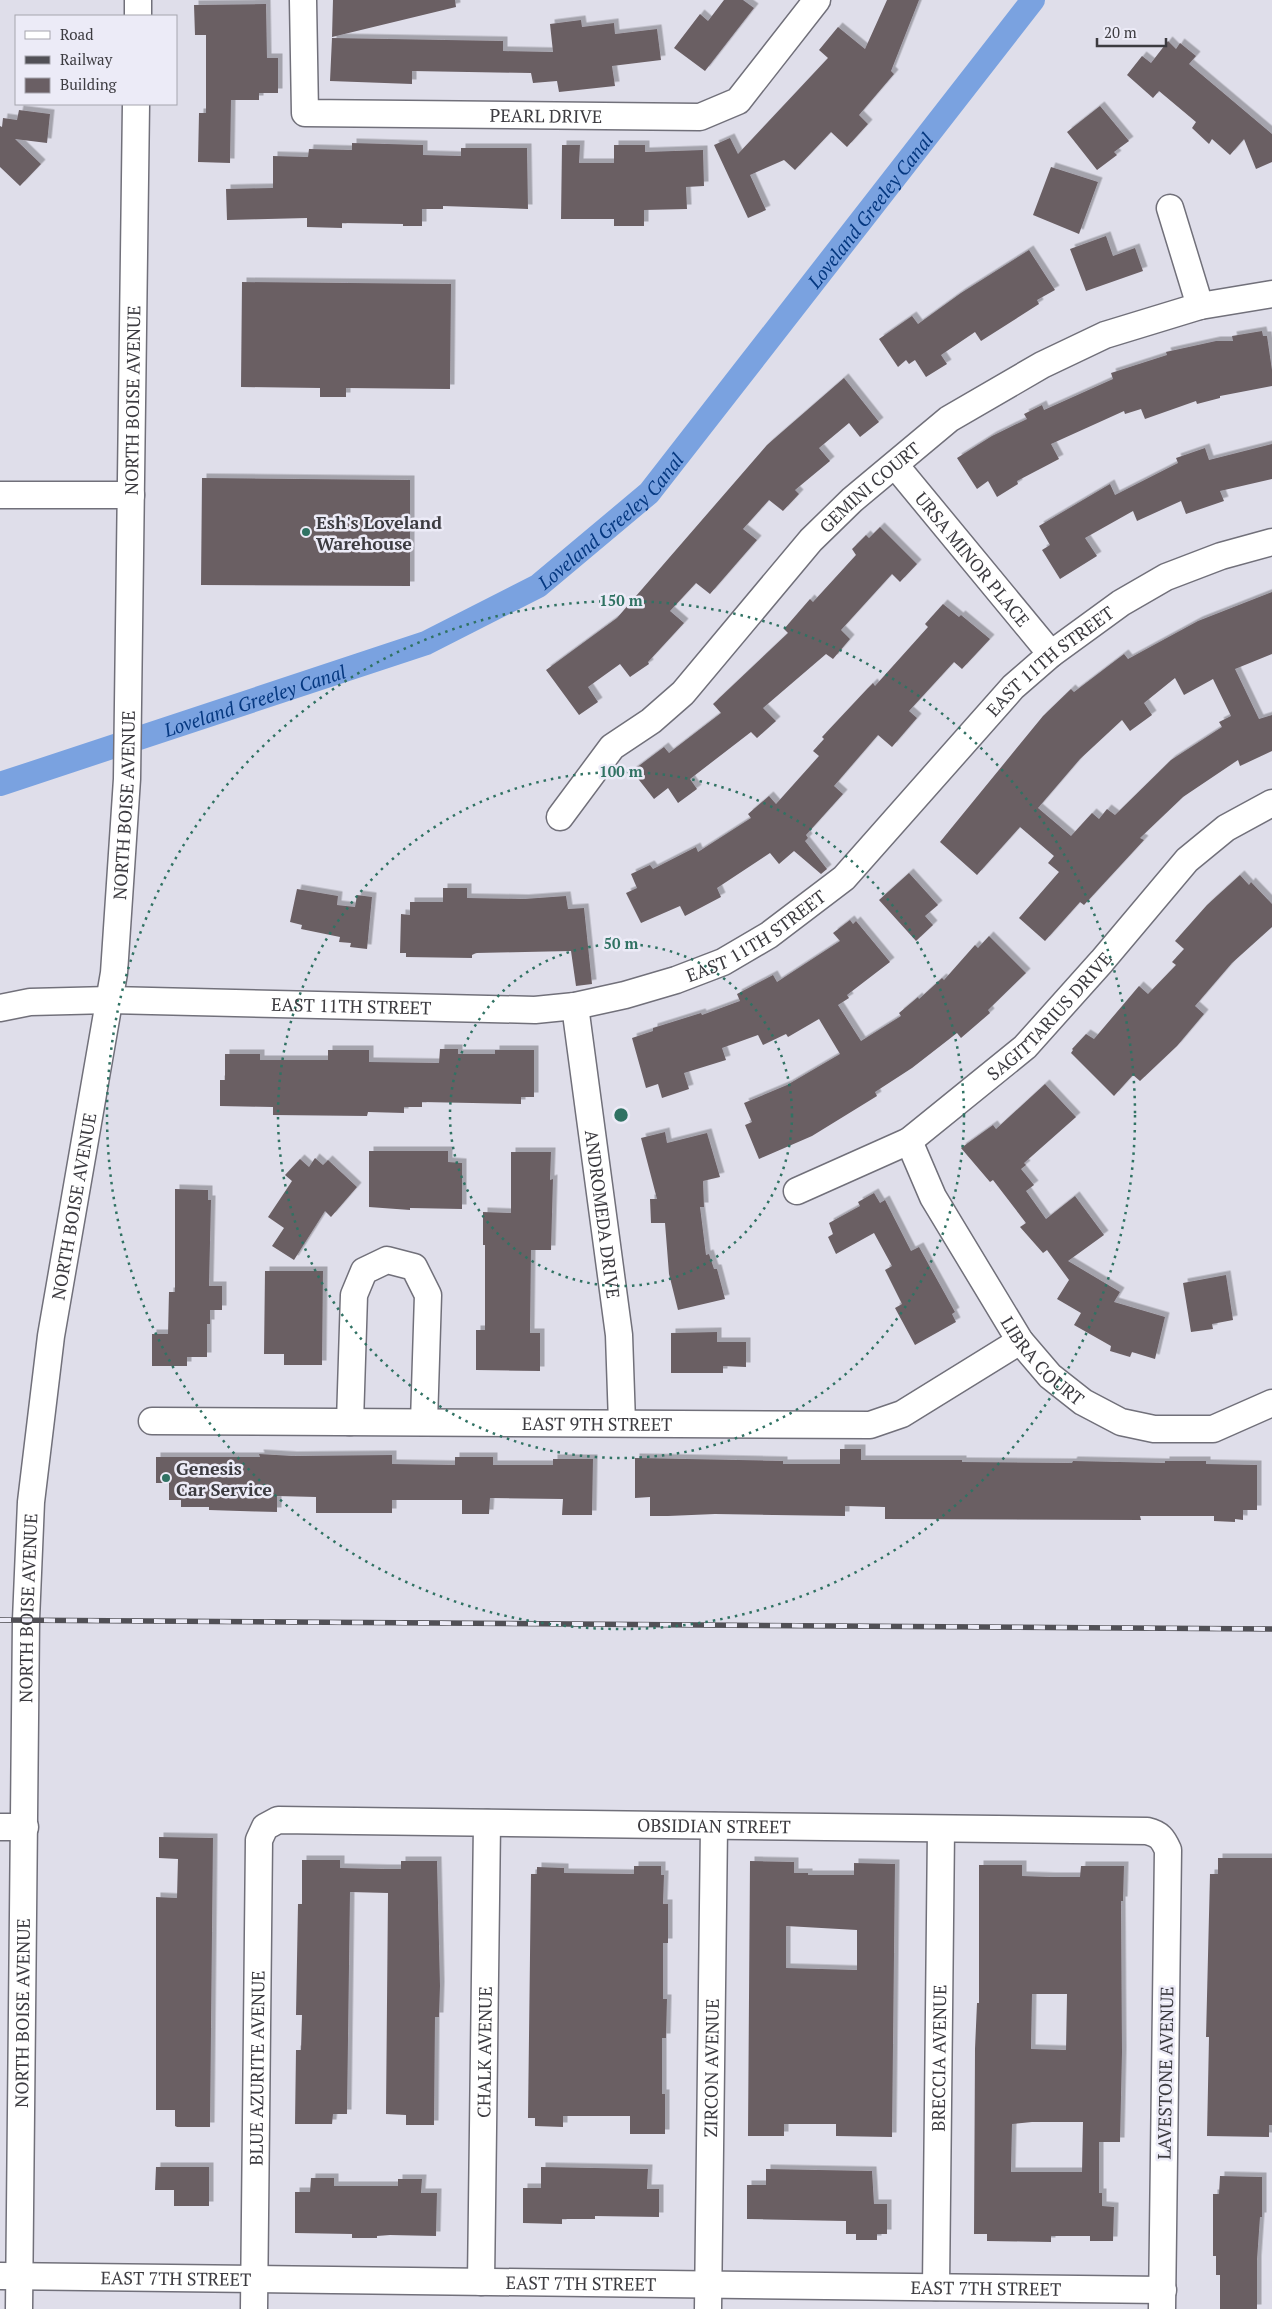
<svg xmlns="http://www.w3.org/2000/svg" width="1272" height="2309" viewBox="0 0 1272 2309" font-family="'PT Serif',serif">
<defs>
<filter id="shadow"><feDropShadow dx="4.5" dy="-4.5" stdDeviation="0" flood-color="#0004"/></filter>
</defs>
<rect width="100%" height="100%" fill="#dfdeea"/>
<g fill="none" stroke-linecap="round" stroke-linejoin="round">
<path stroke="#7aa2e0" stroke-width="24" id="s1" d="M 0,784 L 426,643 L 538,586 L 649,493 L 1033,0"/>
</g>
<path fill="#6a5f64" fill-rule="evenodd" filter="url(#shadow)" d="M 333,0 L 455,0 L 456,7 L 332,37 Z
M 724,0 L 743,0 L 754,8 L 705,71 L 674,48 L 700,14 L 708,21 Z
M 887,0 L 919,0 L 891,71 L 894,74 L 859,115 L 868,124 L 847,147 L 831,132 L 795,170 L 784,160 L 750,175 L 766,210 L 748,218 L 714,145 L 730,138 L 738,154 L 828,58 L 819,50 L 838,27 L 865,49 Z
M 266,4 L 267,58 L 278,58 L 278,93 L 259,93 L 259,100 L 231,100 L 230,163 L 198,162 L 199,113 L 206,113 L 206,35 L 195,35 L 194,5 Z
M 581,20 L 582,27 L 614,23 L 615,34 L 657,29 L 661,60 L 612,66 L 615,86 L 559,92 L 557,81 L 533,83 L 531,73 L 412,71 L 412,84 L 330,81 L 332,38 L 503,41 L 503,51 L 553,52 L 550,24 Z
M 1168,41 L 1176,49 L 1180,43 L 1196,56 L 1189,64 L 1272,134 L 1272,162 L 1256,169 L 1244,139 L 1230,155 L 1212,139 L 1209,144 L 1192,128 L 1196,122 L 1159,91 L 1153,98 L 1127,75 L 1142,56 L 1151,63 Z
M 1100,106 L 1129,141 L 1114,152 L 1117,155 L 1097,170 L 1067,132 Z
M 19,110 L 50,114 L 47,143 L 15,139 L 41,164 L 20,186 L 0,167 L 0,126 L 2,127 L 3,118 L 17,120 Z
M 352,143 L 423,145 L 423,155 L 461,156 L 461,148 L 527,148 L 528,209 L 443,206 L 443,209 L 422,209 L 422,226 L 403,226 L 403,224 L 342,223 L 342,228 L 307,227 L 307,218 L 227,220 L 226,189 L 273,188 L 273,156 L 308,157 L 309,149 L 352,150 Z
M 562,145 L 580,145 L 579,163 L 614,163 L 614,145 L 645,145 L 645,152 L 703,150 L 704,186 L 686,187 L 687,209 L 644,210 L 644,226 L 614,226 L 614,219 L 561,219 Z
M 1051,167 L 1098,182 L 1079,234 L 1033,215 Z
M 1106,236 L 1113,256 L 1135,248 L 1143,271 L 1086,291 L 1070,249 Z
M 1029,250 L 1055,290 L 1037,300 L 1039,304 L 981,341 L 975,332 L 941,355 L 947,364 L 926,377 L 915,360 L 909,364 L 906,360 L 898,367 L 879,339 L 912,316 L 918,324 L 961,293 Z
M 242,282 L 451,284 L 450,389 L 346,388 L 346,397 L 320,397 L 320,388 L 241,387 Z
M 1262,331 L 1263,336 L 1267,336 L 1272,370 L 1272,386 L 1220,396 L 1220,398 L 1197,404 L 1196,401 L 1145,419 L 1141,409 L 1125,414 L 1124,411 L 1051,444 L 1059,459 L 1017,481 L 1018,484 L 997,497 L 988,481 L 977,489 L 957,458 L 992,436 L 1027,419 L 1024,414 L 1042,405 L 1044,410 L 1113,379 L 1111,373 L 1167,355 L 1166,352 L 1216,341 L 1233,341 L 1232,336 Z
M 844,378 L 879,422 L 860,437 L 849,423 L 819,448 L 830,461 L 795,490 L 799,494 L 783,511 L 769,500 L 743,529 L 757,540 L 710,594 L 696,583 L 670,611 L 684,623 L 648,662 L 649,664 L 630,677 L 620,664 L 588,687 L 598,702 L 579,715 L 546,670 L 617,618 L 767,445 Z
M 1272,444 L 1272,479 L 1220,491 L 1224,501 L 1186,514 L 1181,501 L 1137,521 L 1133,511 L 1085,538 L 1097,556 L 1060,579 L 1042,550 L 1050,545 L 1039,526 L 1110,484 L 1115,495 L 1178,463 L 1176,458 L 1205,448 L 1209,460 Z
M 202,478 L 410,480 L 410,586 L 201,585 Z
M 880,527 L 917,564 L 900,582 L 892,574 L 841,630 L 850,639 L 833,659 L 826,654 L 763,708 L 776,721 L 757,738 L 751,732 L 690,779 L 697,789 L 678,803 L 668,788 L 654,799 L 632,771 L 664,747 L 669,753 L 721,713 L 713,704 L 788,633 L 784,629 L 810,599 L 813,602 L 856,555 L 852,549 L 866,535 L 869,538 Z
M 1272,592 L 1272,654 L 1235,669 L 1259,719 L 1272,715 L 1272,751 L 1240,766 L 1238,760 L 1183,797 L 1140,838 L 1144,840 L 1084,905 L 1080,902 L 1045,941 L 1019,918 L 1059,872 L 1048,863 L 1054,856 L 1020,827 L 977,875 L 940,842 L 1043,716 L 1071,689 L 1074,692 L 1124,654 L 1128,659 L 1198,621 ZM 1175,678 L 1184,695 L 1213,679 L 1231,716 L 1219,722 L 1222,727 L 1171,760 L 1115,815 L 1107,809 L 1099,819 L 1092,813 L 1071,836 L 1038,808 L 1080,759 L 1122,720 L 1130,731 L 1152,715 L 1144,703 Z
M 943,604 L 959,617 L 961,615 L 990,639 L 962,669 L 954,662 L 909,711 L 917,718 L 892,747 L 878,735 L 834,786 L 843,794 L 806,835 L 808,838 L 805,841 L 827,869 L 821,874 L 794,851 L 779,864 L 770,853 L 717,888 L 721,897 L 685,916 L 680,906 L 641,923 L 626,893 L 637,888 L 631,874 L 650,865 L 653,869 L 696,847 L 698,852 L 751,818 L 748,814 L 769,796 L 776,804 L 819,756 L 813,751 L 824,739 L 822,737 L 868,688 L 873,683 L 875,686 L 928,627 L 925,624 Z
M 909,873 L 938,905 L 925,916 L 933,925 L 916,941 L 879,900 Z
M 1240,875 L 1249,885 L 1251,882 L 1272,904 L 1272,927 L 1232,963 L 1195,1006 L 1204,1014 L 1177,1046 L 1140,1081 L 1133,1075 L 1114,1096 L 1071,1053 L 1073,1050 L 1072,1049 L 1086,1034 L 1094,1039 L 1139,986 L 1148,994 L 1176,965 L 1172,962 L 1184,949 L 1175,941 L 1207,905 Z
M 443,888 L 467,888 L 467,898 L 524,899 L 566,896 L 568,909 L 584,908 L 592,984 L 576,986 L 571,951 L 476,953 L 472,955 L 472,958 L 406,957 L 406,953 L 400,953 L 401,914 L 410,915 L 410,902 L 443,902 Z
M 297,889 L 338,896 L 337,905 L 355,907 L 357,895 L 372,897 L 367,949 L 350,947 L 351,943 L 339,942 L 340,937 L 301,929 L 302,925 L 290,922 Z
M 850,920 L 853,924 L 856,921 L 890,962 L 847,995 L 849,998 L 838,1005 L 861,1041 L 901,1016 L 899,1013 L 918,997 L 919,999 L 942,978 L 944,980 L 975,945 L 978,948 L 989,936 L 1026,973 L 988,1010 L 990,1013 L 961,1038 L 957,1033 L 912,1068 L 875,1092 L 877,1096 L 812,1136 L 759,1159 L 745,1125 L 752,1122 L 744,1103 L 787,1085 L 840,1054 L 819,1019 L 788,1037 L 786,1034 L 763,1045 L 758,1035 L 722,1048 L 726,1060 L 684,1073 L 689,1089 L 662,1098 L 658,1084 L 646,1088 L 632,1038 L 653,1031 L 653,1028 L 701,1013 L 702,1015 L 740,1001 L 737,994 L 773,975 L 777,982 L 840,941 L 833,933 Z
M 440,1049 L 458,1049 L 458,1054 L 495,1054 L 495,1050 L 534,1050 L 534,1097 L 521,1097 L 521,1104 L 422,1102 L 422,1107 L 404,1107 L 404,1113 L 368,1112 L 367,1116 L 273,1115 L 273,1107 L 220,1106 L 220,1080 L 225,1080 L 225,1054 L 260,1054 L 260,1060 L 328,1060 L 328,1050 L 369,1050 L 369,1062 L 439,1063 Z
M 1045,1084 L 1076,1117 L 1024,1163 L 1026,1165 L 1021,1169 L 1034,1185 L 1026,1191 L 1046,1219 L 1075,1196 L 1104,1235 L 1068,1261 L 1120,1292 L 1114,1302 L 1165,1317 L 1155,1359 L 1132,1352 L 1130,1357 L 1110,1351 L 1111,1346 L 1074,1325 L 1081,1313 L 1057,1299 L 1069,1280 L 1047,1250 L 1043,1253 L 1020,1227 L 1026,1223 L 993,1180 L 990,1182 L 961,1148 L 993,1125 L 996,1129 Z
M 665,1132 L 667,1143 L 707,1133 L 720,1177 L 703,1181 L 704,1207 L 700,1207 L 706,1255 L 709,1254 L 714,1269 L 717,1269 L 725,1299 L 678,1310 L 669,1274 L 665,1223 L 651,1223 L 650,1199 L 657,1199 L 641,1138 Z
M 369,1151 L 448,1151 L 448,1162 L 462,1163 L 462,1209 L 410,1208 L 410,1210 L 369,1207 Z
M 511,1152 L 551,1152 L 550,1180 L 553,1179 L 551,1250 L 531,1250 L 530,1333 L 540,1333 L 540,1371 L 476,1370 L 476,1330 L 485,1330 L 485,1245 L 483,1245 L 483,1212 L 511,1213 Z
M 315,1158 L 323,1165 L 328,1160 L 357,1187 L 331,1217 L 325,1211 L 294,1260 L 272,1246 L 284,1228 L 268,1217 L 292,1181 L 285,1175 L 300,1159 L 309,1167 Z
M 175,1189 L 208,1190 L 208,1200 L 211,1200 L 209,1286 L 222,1286 L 222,1310 L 210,1310 L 210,1324 L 207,1324 L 207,1357 L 187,1357 L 187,1366 L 152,1366 L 152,1334 L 168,1334 L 169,1292 L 175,1292 Z
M 874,1193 L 880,1203 L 885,1200 L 911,1251 L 919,1247 L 955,1312 L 952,1314 L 956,1322 L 915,1345 L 895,1308 L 902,1304 L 885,1270 L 892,1266 L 874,1233 L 836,1254 L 828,1237 L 833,1234 L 829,1223 L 860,1206 L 858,1202 Z
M 265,1271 L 323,1271 L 322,1365 L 284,1365 L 284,1354 L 264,1354 Z
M 1226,1275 L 1233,1320 L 1212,1324 L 1213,1329 L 1191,1332 L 1183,1283 Z
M 717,1332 L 717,1342 L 746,1342 L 746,1367 L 723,1366 L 723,1373 L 671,1373 L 671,1333 Z
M 840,1449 L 861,1449 L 861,1460 L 962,1460 L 962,1462 L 1072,1463 L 1073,1461 L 1165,1463 L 1165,1461 L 1206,1461 L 1206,1464 L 1257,1465 L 1257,1510 L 1243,1510 L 1243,1520 L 1235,1519 L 1235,1522 L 1214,1521 L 1214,1516 L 1140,1516 L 1141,1520 L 885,1519 L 885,1507 L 845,1506 L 845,1516 L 715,1514 L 668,1516 L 650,1516 L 650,1497 L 635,1498 L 635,1458 L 783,1461 L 783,1464 L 840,1464 Z
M 259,1454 L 293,1456 L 392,1455 L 392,1464 L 455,1465 L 455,1457 L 493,1457 L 493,1465 L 553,1465 L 553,1459 L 593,1459 L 592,1515 L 562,1515 L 563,1499 L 490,1498 L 489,1514 L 462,1514 L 462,1500 L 392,1500 L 392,1513 L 316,1513 L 316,1497 L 277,1496 L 277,1512 L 209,1510 L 209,1507 L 181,1507 L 181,1500 L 169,1500 L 169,1483 L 156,1483 L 156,1457 L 260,1457 Z
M 159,1837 L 213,1838 L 210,2127 L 177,2127 L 175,2126 L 175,2110 L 156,2110 L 156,1897 L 177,1898 L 178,1859 L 159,1858 Z
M 1218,1858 L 1272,1858 L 1272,2125 L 1269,2125 L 1269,2137 L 1207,2136 L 1209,2037 L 1206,2037 L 1210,1874 L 1218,1874 Z
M 302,1860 L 340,1860 L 340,1868 L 385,1869 L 401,1869 L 401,1861 L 437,1861 L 440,1986 L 439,2017 L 435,2017 L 434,2125 L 406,2125 L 406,2115 L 386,2114 L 388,1893 L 350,1892 L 347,2114 L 333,2114 L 332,2124 L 295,2124 L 296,2050 L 301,2050 L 302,2015 L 296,2015 L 298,1904 L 302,1904 Z
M 750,1861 L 794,1862 L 794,1873 L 808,1873 L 808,1875 L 854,1875 L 854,1863 L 895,1864 L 892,2137 L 836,2136 L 836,2124 L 784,2124 L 784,2136 L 748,2136 ZM 786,1926 L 857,1930 L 857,1970 L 786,1968 Z
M 979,1865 L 1022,1865 L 1022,1876 L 1051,1877 L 1080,1877 L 1081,1866 L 1124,1866 L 1123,1901 L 1121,1901 L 1122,2052 L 1120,2142 L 1099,2142 L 1099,2193 L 1102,2193 L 1102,2206 L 1114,2207 L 1113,2241 L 1090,2241 L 1090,2236 L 1051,2236 L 1051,2242 L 987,2241 L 987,2234 L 974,2234 L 975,2049 L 977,2003 L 979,2003 ZM 1032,1994 L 1067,1994 L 1066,2050 L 1031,2049 ZM 1032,2122 L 1083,2122 L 1082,2172 L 1011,2172 L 1012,2124 Z
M 634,1866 L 661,1866 L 661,1875 L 664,1875 L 663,1904 L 668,1904 L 668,1943 L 663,1943 L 663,1999 L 667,1999 L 666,2038 L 662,2038 L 662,2094 L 665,2094 L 665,2134 L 630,2134 L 630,2116 L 563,2116 L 563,2127 L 535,2126 L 535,2118 L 528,2118 L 531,1874 L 537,1874 L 537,1867 L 564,1868 L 564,1873 L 634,1874 Z
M 156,2167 L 209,2167 L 209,2206 L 174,2206 L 174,2190 L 155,2190 Z
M 541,2167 L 648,2169 L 647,2189 L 659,2189 L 659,2217 L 595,2216 L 595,2219 L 562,2219 L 562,2224 L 523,2223 L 523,2188 L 541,2188 Z
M 766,2169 L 872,2171 L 874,2204 L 887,2204 L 887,2234 L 877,2234 L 877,2240 L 856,2240 L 856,2234 L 846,2234 L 846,2221 L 747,2219 L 747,2185 L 766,2185 Z
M 1220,2176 L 1262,2177 L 1262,2217 L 1260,2217 L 1257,2260 L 1257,2309 L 1220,2309 L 1220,2275 L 1216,2275 L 1216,2256 L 1213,2256 L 1213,2194 L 1219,2194 Z
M 311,2178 L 334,2178 L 334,2186 L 398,2186 L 398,2179 L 422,2179 L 421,2193 L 437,2193 L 436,2236 L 390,2235 L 377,2236 L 377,2238 L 352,2238 L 352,2234 L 295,2233 L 295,2192 L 310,2192 Z"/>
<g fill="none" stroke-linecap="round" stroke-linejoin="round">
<g stroke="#71707a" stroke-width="29">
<g id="minor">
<path id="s2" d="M 303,0 L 305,113 L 700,117 L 738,101 L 817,0"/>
<path d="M 138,16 L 138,0"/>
<path d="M 1170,208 L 1200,306"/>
<path id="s3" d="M 895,465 L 1051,654"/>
<path d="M 0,495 L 131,495"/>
<path id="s4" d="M 560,817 L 612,747 L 651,721 L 683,693 L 811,540 L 852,500 L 949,419 L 1042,365 L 1105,335 L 1200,306 L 1272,294"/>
<path id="s5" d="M 575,1006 L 619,1335 L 622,1423"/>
<path id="s6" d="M 0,1008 L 30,1002 L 110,1000 L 535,1010 L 575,1006 L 625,995 L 676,980 L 723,962 L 769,935 L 844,878 L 1013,687 L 1051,654 L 1121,603 L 1166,577 L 1221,556 L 1272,542"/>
<path id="s7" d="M 909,1141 L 933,1197 L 1020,1341 L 1050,1376 L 1083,1402 L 1121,1422 L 1154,1429 L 1213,1429 L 1272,1403"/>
<path id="s8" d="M 797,1191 L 909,1141 L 1025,1047 L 1102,961 L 1187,860 L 1226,828 L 1272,803"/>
<path id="s9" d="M 152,1421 L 870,1425 L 902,1414 L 1020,1341"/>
<path d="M 350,1422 L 354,1295 L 364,1271 L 387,1260 L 414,1267 L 428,1295 L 424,1422"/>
<path d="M 0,1827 L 25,1827"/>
<path id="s10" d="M 0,2276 L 1163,2290"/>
<path id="s11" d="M 481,2282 L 487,1823"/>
<path id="s12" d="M 936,2287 L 941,1829"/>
<path id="s13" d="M 19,2309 L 26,1620 L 31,1502 L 51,1336 L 114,973 L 127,779 L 136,104"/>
<path id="s14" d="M 254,2309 L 259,1840 L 265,1827 L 278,1820 L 1147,1831 C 1160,1834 1163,1839 1168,1850 L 1162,2309"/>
<path id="s15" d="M 708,2309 L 714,1826"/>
</g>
</g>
<use href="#minor" stroke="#fff" stroke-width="26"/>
<g stroke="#515056" stroke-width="5.5">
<path id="rail" d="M 0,1620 L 1272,1629"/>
</g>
<use href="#rail" stroke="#ecebf7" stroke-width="4" stroke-dasharray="11" stroke-linecap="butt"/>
</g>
<g fill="none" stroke="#307263" stroke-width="2.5" stroke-dasharray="2.5 5">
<circle cx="621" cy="1115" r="171"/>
<circle cx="621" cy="1115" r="343"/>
<circle cx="621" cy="1115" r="514"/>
</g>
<g fill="#307263" stroke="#ecebf7" stroke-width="2">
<circle cx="306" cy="532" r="5"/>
<circle cx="166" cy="1478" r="5"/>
</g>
<g text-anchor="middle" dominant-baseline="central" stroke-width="5" stroke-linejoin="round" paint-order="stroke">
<g font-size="18" fill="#3c3b40" stroke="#ecebf7">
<text stroke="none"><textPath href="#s2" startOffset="354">PEARL DRIVE</textPath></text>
<text stroke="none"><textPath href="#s13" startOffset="1916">NORTH BOISE AVENUE</textPath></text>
<text stroke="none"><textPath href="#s4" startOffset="455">GEMINI COURT</textPath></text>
<text stroke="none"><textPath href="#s3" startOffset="122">URSA MINOR PLACE</textPath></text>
<text stroke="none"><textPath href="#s6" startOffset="1178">EAST 11TH STREET</textPath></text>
<text stroke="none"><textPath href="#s13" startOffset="1511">NORTH BOISE AVENUE</textPath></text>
<text stroke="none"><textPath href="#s6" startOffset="772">EAST 11TH STREET</textPath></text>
<text stroke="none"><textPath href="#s6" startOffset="352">EAST 11TH STREET</textPath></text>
<text stroke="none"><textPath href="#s8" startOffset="311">SAGITTARIUS DRIVE</textPath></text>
<text stroke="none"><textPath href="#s13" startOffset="1106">NORTH BOISE AVENUE</textPath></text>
<text stroke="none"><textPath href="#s5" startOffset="210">ANDROMEDA DRIVE</textPath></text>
<text stroke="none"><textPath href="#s7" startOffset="259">LIBRA COURT</textPath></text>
<text stroke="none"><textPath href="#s9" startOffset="445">EAST 9TH STREET</textPath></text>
<text stroke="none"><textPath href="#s13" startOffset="701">NORTH BOISE AVENUE</textPath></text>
<text stroke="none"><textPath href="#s14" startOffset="934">OBSIDIAN STREET</textPath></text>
<text stroke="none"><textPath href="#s13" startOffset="296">NORTH BOISE AVENUE</textPath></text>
<text stroke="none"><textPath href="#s11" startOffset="230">CHALK AVENUE</textPath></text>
<text stroke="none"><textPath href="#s12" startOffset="229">BRECCIA AVENUE</textPath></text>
<text stroke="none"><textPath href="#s14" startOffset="241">BLUE AZURITE AVENUE</textPath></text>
<text stroke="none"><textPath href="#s15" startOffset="241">ZIRCON AVENUE</textPath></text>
<text transform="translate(1165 2073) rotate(-89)">LAVESTONE AVENUE</text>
<text stroke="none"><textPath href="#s10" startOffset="176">EAST 7TH STREET</textPath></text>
<text stroke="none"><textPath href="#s10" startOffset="581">EAST 7TH STREET</textPath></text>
<text stroke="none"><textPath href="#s10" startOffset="986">EAST 7TH STREET</textPath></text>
</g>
<g font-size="18" font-weight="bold" fill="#3c3b40" stroke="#ecebf7" text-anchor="start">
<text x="316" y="522">Esh's Loveland<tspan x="316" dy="21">Warehouse</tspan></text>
<text x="176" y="1468">Genesis<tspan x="176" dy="21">Car Service</tspan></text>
</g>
<g font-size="19" font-style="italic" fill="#053880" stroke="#ecebf7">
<text stroke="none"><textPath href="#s1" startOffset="1078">Loveland Greeley Canal</textPath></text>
<text stroke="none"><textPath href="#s1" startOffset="672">Loveland Greeley Canal</textPath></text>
<text stroke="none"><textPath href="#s1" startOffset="268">Loveland Greeley Canal</textPath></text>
</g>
</g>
<circle cx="621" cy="1115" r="8" fill="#307263" stroke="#ecebf7" stroke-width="2.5"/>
<g font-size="15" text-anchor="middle" font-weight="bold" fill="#307263" stroke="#ecebf7" stroke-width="5" stroke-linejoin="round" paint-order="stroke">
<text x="621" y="606">150 m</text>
<text x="621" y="777">100 m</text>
<text x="621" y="949">50 m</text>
</g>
<rect x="15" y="15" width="162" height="90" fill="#ecebf7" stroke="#a6a5ae"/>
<rect x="25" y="31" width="25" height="8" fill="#ffffff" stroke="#a6a5ae"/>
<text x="60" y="40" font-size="15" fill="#3c3b40">Road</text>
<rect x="25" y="56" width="25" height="8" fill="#515056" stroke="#a6a5ae"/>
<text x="60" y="65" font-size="15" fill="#3c3b40">Railway</text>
<rect x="25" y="78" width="25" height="15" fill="#6a5f64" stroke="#a6a5ae"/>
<text x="60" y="90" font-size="15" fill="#3c3b40">Building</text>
<path d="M1097 38v8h69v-8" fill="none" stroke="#3c3b40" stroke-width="2.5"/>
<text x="1104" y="38" font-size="15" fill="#3c3b40" stroke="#ecebf7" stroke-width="4" paint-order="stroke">20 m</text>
</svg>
